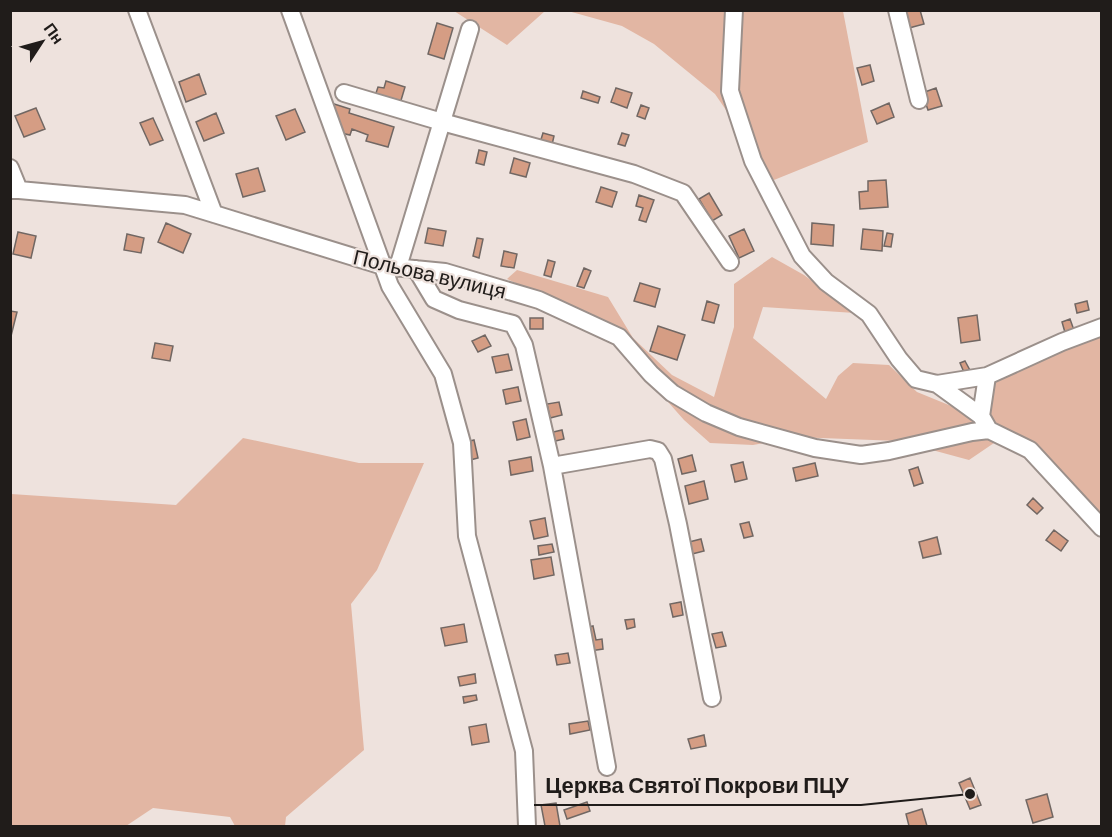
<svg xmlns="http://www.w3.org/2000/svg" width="1112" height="837" viewBox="0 0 1112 837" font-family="Barlow,sans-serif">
<rect width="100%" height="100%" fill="#eee2dd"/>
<path fill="#e2b6a3" d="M 454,11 L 545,11 L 507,45 Z
M 568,11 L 843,11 L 868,142 L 774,180 L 715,94 L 654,44 L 622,26 Z
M 772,257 L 804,275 L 855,313 L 763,307 L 753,338 L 826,399 L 838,376 L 853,363 L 889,365 L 917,392 L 961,410 L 994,443 L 969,460 L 899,441 L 795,437 L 753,445 L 710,443 L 684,420 L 630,359 L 601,322 L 507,279 L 517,270 L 608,297 L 633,338 L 672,375 L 714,397 L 734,327 L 734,284 Z
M 1101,327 L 1101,528 L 1030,450 L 989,430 L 987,376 Z
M 243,438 L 359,463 L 424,463 L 377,570 L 351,604 L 364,750 L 286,817 L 285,826 L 235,826 L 230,817 L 153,808 L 126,826 L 11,826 L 11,494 L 176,505 Z"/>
<path fill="#d59d84" stroke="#716763" stroke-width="1.5" d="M 905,10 L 920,10 L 924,24 L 909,28 Z
M 437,23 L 453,28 L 444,59 L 428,54 Z
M 870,65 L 874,81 L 862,85 L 857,68 Z
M 199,74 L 206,94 L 186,102 L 179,82 Z
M 386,81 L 405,87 L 399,107 L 374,99 L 378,87 L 384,88 Z
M 616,88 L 632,93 L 627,108 L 611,102 Z
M 936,88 L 942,106 L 928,110 L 922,93 Z
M 583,91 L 600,97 L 598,103 L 581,98 Z
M 331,103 L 350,109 L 349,113 L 394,127 L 388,147 L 366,141 L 368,135 L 352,129 L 350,135 L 341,133 Z
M 889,103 L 894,117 L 877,124 L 871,111 Z
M 641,105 L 649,108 L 645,119 L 637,116 Z
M 36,108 L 45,129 L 24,137 L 15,116 Z
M 295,109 L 305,132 L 286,140 L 276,116 Z
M 216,113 L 224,133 L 204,141 L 196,122 Z
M 153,118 L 163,140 L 150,145 L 140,123 Z
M 543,133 L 554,136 L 551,149 L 539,146 Z
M 622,133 L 629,135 L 625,146 L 618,144 Z
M 479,150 L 487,152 L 484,165 L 476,163 Z
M 514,158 L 530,163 L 526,177 L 510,173 Z
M 258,168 L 265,191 L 243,197 L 236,174 Z
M 886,180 L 888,207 L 860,209 L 859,192 L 868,191 L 868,181 Z
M 601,187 L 617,192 L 612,207 L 596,202 Z
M 709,193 L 722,215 L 712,221 L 699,199 Z
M 639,195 L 654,200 L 646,222 L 639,220 L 643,208 L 636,206 Z
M 166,223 L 191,234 L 183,253 L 158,242 Z
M 812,223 L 834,225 L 833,246 L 811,244 Z
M 428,228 L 446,231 L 443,246 L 425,243 Z
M 744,229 L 754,251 L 739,258 L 729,236 Z
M 863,229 L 883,231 L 882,251 L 861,249 Z
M 18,232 L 36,236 L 31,258 L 13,254 Z
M 887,233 L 893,234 L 891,247 L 884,246 Z
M 127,234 L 144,238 L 141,253 L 124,250 Z
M 477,238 L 483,239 L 479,258 L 473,256 Z
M 504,251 L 517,254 L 514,268 L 501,266 Z
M 548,260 L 555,262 L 551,277 L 544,275 Z
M 584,268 L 591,271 L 584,288 L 577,286 Z
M 640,283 L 660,289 L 655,307 L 634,301 Z
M 707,301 L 719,305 L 714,323 L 702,320 Z
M 1087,301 L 1089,310 L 1077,313 L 1075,304 Z
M 10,311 L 17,312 L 10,340 Z
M 977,315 L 980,340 L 961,343 L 958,318 Z
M 530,318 L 543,318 L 543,329 L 530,329 Z
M 1070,319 L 1075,333 L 1066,336 L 1062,322 Z
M 658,326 L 685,335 L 677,360 L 650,351 Z
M 485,335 L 491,346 L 478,352 L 472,341 Z
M 155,343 L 173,346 L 170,361 L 152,358 Z
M 508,354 L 512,370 L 496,373 L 492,357 Z
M 965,361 L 972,374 L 966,377 L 960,363 Z
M 518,387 L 521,401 L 506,404 L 503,390 Z
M 559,402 L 562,415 L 550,418 L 547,404 Z
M 526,419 L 530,437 L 517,440 L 513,422 Z
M 562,430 L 564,439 L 551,442 L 549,433 Z
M 474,440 L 478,458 L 470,460 L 466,442 Z
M 692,455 L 696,471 L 682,474 L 678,459 Z
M 531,457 L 533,471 L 511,475 L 509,461 Z
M 743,462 L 747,479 L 735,482 L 731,465 Z
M 815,463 L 818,476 L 796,481 L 793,468 Z
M 918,467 L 923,483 L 914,486 L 909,470 Z
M 704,481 L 708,499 L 689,504 L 685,486 Z
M 1033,498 L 1043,508 L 1037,514 L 1027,505 Z
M 545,518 L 548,536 L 534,539 L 530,521 Z
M 749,522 L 753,536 L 744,538 L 740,524 Z
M 1054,530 L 1068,541 L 1061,551 L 1046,540 Z
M 937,537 L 941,554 L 923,558 L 919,542 Z
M 701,539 L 704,551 L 688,555 L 685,543 Z
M 552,544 L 554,552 L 539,555 L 538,546 Z
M 551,557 L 554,575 L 534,579 L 531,560 Z
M 681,602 L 683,615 L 673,617 L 670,604 Z
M 634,619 L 635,627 L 627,629 L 625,620 Z
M 464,624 L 467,642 L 445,646 L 441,628 Z
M 593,626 L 596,640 L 602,639 L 603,649 L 590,651 L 584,628 Z
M 722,632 L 726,646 L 716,648 L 712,634 Z
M 568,653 L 570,663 L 557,665 L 555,655 Z
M 475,674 L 476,683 L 460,686 L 458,677 Z
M 476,695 L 477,700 L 464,703 L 463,697 Z
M 588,721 L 590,730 L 570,734 L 569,724 Z
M 486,724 L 489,742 L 472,745 L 469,727 Z
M 704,735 L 706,746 L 691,749 L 688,739 Z
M 970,778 L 981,805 L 970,809 L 959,783 Z
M 1047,794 L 1053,817 L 1033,823 L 1026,800 Z
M 587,802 L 590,811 L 567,819 L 564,810 Z
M 556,803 L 560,826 L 545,826 L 541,805 Z
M 922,809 L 927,826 L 909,826 L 906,814 Z"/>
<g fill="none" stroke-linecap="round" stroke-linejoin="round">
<g stroke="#9b908b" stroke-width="20">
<path id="minor" d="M 137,10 L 214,214
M 290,10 L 390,286 L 443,374 L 462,443 L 467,536 L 524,751 L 527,826
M 734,10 L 730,91 L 753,161 L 802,256 L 826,282 L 869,314 L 899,359 L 916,379 L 937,384 L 981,416
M 897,10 L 919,100
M 344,93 L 442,122 L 634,174 L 683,193 L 730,262
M 10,168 L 19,190
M 10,190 L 19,190 L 185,205 L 383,266 L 445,272 L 539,300 L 619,337 L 651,374 L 672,393 L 706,413 L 739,427 L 815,448 L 861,455 L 889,451 L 972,432 L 989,430
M 398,267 L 470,29
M 416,269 L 434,299 L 459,310 L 513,324 L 524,345 L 552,466 L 607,767
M 987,376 L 981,416 L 989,430 L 1030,450 L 1102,528
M 937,384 L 987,376 L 1062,342 L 1102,327
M 552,466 L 650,449 L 658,451 L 663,459 L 678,524 L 712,698"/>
</g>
<use href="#minor" stroke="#fff" stroke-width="16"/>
</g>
<g text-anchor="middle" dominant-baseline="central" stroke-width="4.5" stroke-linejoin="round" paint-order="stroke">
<g font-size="21" fill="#201c1a" stroke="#eee2dd">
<text transform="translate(430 273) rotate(13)">Польова вулиця</text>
</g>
</g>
<path fill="none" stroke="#201c1a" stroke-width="2" d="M970 794L861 805H534"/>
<circle fill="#201c1a" stroke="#eee2dd" stroke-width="2" cx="970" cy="794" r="6"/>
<g font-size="22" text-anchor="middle" font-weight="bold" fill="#201c1a" stroke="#eee2dd" stroke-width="4.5" stroke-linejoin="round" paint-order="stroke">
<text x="697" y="793">Церква Святої Покрови ПЦУ</text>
</g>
<rect width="1112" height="837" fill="none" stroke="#201c1a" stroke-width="24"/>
<g transform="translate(42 42) rotate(54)" stroke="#eee2dd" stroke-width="4.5" paint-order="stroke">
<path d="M0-4.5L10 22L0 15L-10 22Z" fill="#201c1a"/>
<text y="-9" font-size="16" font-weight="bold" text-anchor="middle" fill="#201c1a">Пн</text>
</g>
</svg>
